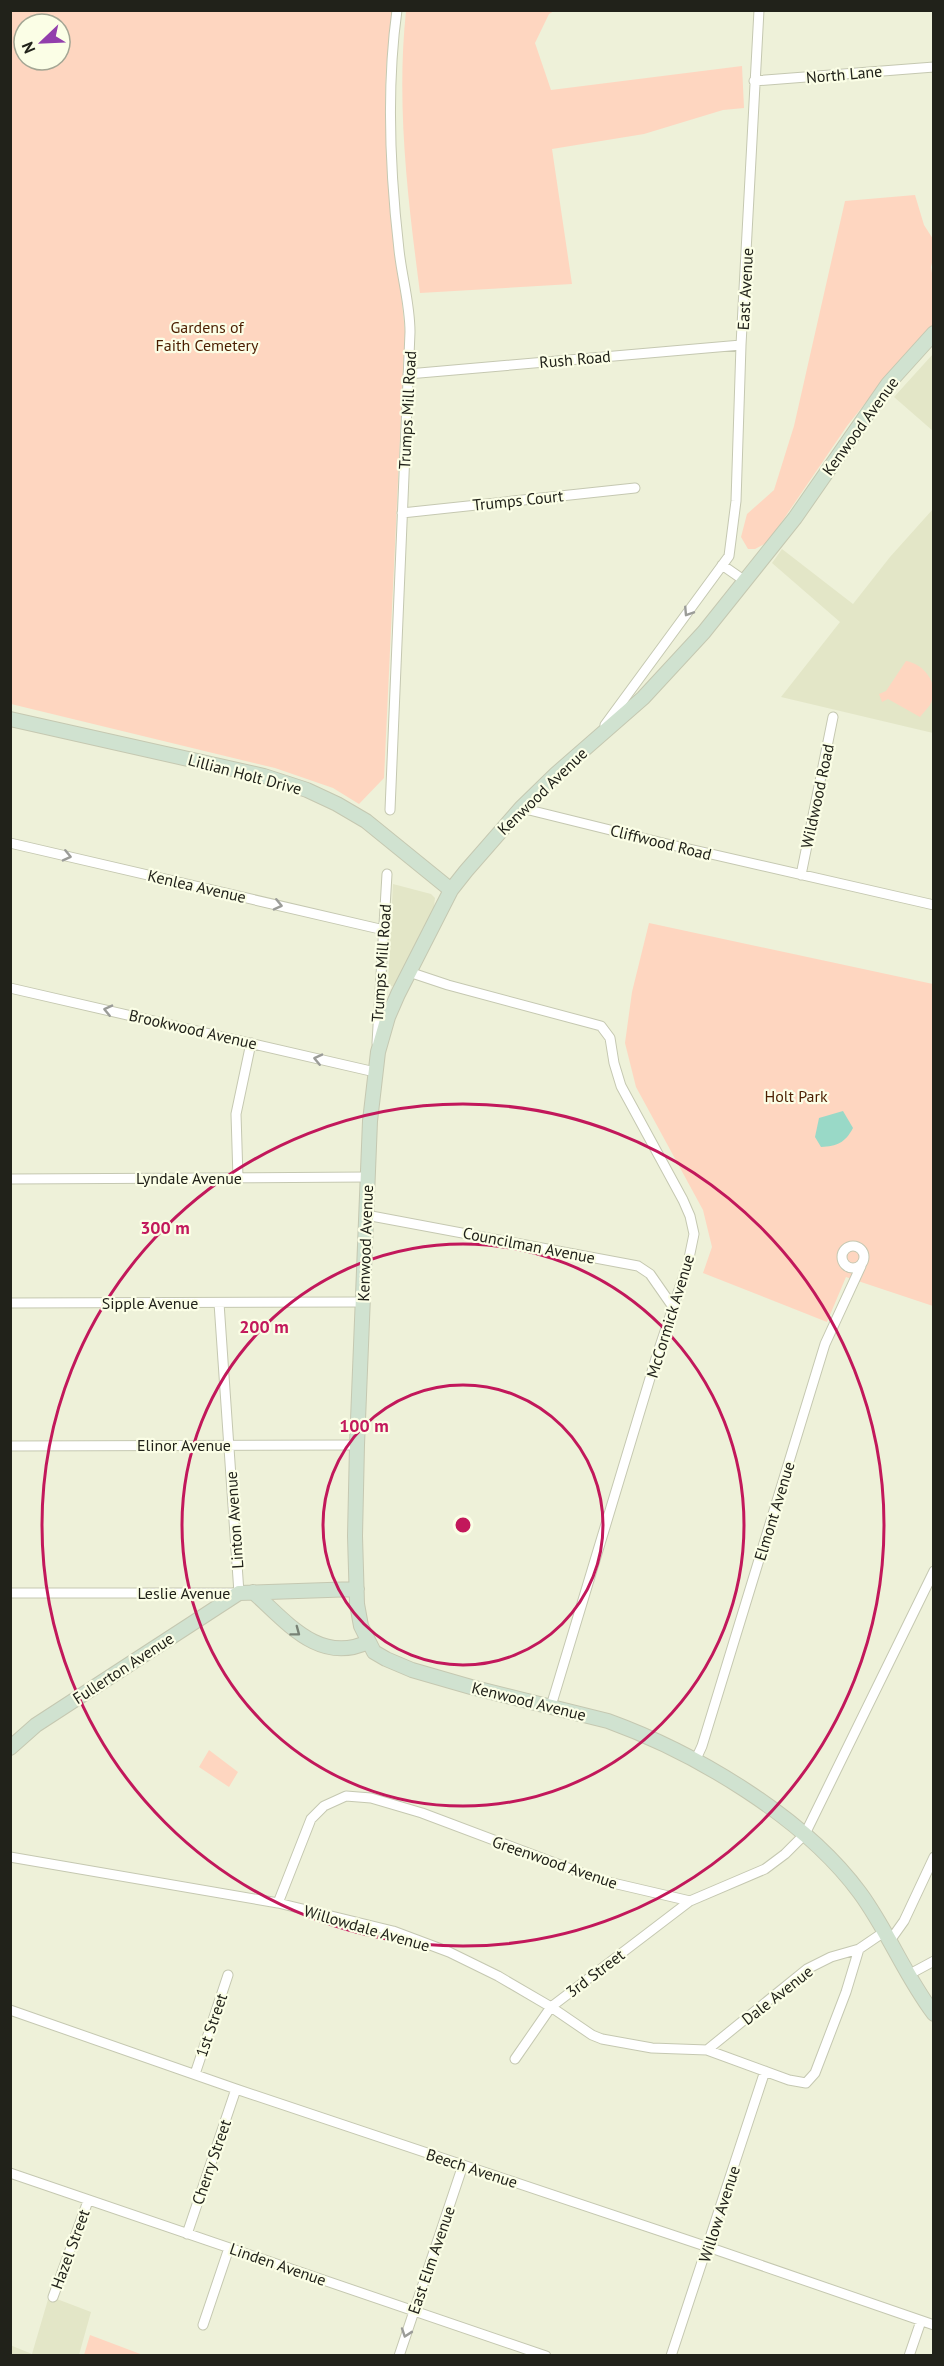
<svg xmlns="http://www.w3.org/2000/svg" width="944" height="2366" viewBox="0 0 944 2366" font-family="'PT Sans',sans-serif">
<rect width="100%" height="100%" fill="#eef1d9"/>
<path fill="#e3e6c7" d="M 933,354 L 933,431 L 894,397 Z
M 933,509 L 933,733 L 781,697 L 840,622 L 772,563 L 782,549 L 853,604 L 890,557 Z
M 393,884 L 431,894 L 435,898 L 434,907 L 395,987 L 388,985 Z
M 49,2296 L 91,2312 L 79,2355 L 11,2355 L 10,2345 L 32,2354 Z"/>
<path fill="#fed6c0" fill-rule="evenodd" d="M 11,11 L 393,11 L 386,68 L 385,111 L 388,169 L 405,332 L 384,778 L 359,804 L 333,788 L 275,768 L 11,704 ZM 24,24 L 60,24 L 60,60 L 24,60 Z
M 406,11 L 554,11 L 549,14 L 535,43 L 551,90 L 742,66 L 744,108 L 723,110 L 644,134 L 552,149 L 572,284 L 420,293 C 408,200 396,105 406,11 Z
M 915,195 L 924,225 L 933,239 L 933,259 L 931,267 L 934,285 L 933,325 L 889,373 L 847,426 L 768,542 L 755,549 L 748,549 L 741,537 L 747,514 L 774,490 L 794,426 L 845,201 Z
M 906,661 C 925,664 941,686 930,705 C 927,709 923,713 920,717 L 888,699 L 882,702 L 879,694 L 886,691 Z
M 649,923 L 933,984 L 933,1306 L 846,1277 L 827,1322 L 703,1273 L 712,1247 L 703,1210 L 636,1087 L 625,1043 L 632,992 Z
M 209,1750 L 238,1772 L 229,1787 L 199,1767 Z
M 90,2335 L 143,2355 L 84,2355 Z"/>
<path fill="#99d9c7" d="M 843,1111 L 853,1128 C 845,1143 837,1146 821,1147 L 815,1137 L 819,1118 Z"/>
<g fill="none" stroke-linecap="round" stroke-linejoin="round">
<g stroke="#c5c8b1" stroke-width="11">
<path id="street" d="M 754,81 L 934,67
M 408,374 L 741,345
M 402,513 L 635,488
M 722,565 L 745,581
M 605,725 L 729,556 L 736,501 L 741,345 L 759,10
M 521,808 L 663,843 L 934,905
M 390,810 L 410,332 C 410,304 402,278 399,250 C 390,172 386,89 397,10
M 10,843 L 384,930
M 801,875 L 833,717
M 409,972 L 448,985 L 601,1026 L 610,1038 L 614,1063 L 621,1086 L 683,1200 L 690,1216 L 694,1234 L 688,1263 L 657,1355 L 551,1706
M 10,988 L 375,1072
M 377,1043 L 387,874
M 238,1178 L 236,1114 L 251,1043
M 10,1179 L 368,1177
M 366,1215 L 638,1266 L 650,1274 L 673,1307
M842 1257a11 11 0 1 1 22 0a11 11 0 1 1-22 0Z
M 10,1303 L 362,1302
M 10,1446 L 357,1445
M 10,1593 L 239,1593 L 219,1303
M 696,1759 L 702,1746 L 825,1344 L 861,1266
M 10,1857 L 278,1903 L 393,1931 L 449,1952 L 498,1976 L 551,2007 L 592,2035 L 602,2039 L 652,2048 L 707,2050 L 789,2080 L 806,2083 L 815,2073 L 846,1992 L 859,1949
M 278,1903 L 311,1819 L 324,1806 L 346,1796 L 371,1798 L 422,1813 L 600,1880 L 690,1901 L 765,1869 L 785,1854 L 805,1834 L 934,1571
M 889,1942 L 904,1921 L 934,1857
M 908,1975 L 934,1961
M 10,2010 L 236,2089 L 708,2247 L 934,2325
M 707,2050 L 807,1969 L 831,1957 L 859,1949 L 884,1932
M 515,2059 L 551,2007 L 690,1901
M 195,2074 L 228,1975
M 10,2173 L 546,2356
M 187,2234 L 236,2089
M 53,2297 L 88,2201
M 203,2325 L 229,2248
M 399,2356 L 463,2165
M 671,2356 L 765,2071
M 909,2356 L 921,2321"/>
</g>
<g stroke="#c5c8b1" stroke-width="16">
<path id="secondary" d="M 934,333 L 888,384 L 795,518 L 704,632 L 643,698 L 556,774 L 521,808 L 466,871 L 451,890 L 398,994 L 388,1017 L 378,1052 L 370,1121 L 357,1445 L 355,1536 L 357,1604 L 361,1626 L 374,1652 L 386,1659 L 412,1670 L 471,1687 L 608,1721 C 696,1753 804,1817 860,1893 C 888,1931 905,1976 934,2014
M 10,719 L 264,776 L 307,790 L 337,804 L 366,821 L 451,890
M 253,1592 C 286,1621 319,1665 368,1642
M 10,1748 L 36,1725 L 239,1593 L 357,1589"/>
</g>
<use href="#street" stroke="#fff" stroke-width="9"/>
<use href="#secondary" stroke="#d0e2d0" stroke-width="14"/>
</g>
<defs><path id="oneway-chevron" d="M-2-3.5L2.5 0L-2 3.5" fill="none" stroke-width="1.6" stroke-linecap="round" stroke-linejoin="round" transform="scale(1.5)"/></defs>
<g stroke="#9b9c98">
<use href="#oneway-chevron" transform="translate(688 612) rotate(123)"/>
<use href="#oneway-chevron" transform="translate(67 856) rotate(13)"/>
<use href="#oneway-chevron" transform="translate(278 905) rotate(13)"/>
<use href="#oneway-chevron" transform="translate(108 1010) rotate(-167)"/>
<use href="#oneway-chevron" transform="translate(318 1059) rotate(-167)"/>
<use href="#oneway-chevron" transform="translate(406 2333) rotate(109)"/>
</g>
<use stroke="#788275" href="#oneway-chevron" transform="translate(296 1632) rotate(37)"/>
<g fill="none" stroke="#c2185b" stroke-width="3">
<circle cx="463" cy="1525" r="140"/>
<circle cx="463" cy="1525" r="281"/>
<circle cx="463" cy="1525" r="421"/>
</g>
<g text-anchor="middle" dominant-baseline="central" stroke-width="4.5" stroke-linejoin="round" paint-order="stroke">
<g font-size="16" fill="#21221a" stroke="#fbfee6">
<text transform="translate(844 74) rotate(-5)">North Lane</text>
<text transform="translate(745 289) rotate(-87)">East Avenue</text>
<text transform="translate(575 359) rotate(-5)">Rush Road</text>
<text transform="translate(407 410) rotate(-87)">Trumps Mill Road</text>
<text transform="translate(860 426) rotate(-54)">Kenwood Avenue</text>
<text transform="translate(518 500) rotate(-6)">Trumps Court</text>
<text transform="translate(245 774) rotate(15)">Lillian Holt Drive</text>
<text transform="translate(542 791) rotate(-44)">Kenwood Avenue</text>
<text transform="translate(817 796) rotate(-78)">Wildwood Road</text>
<text transform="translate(661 842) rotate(14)">Cliffwood Road</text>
<text transform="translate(197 886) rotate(13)">Kenlea Avenue</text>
<text transform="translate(381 963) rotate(-86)">Trumps Mill Road</text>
<text transform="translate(193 1029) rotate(13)">Brookwood Avenue</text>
<text x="189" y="1178">Lyndale Avenue</text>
<text transform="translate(365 1243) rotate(-88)">Kenwood Avenue</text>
<text transform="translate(529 1245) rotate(11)">Councilman Avenue</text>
<text x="150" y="1303">Sipple Avenue</text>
<text transform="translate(670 1316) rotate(-73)">McCormick Avenue</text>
<text x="184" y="1445">Elinor Avenue</text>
<text transform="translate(774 1511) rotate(-73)">Elmont Avenue</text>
<text transform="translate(234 1520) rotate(-94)">Linton Avenue</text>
<text x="184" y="1593">Leslie Avenue</text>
<text transform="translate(123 1668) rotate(-33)">Fullerton Avenue</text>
<text transform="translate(529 1701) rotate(14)">Kenwood Avenue</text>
<text transform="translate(555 1862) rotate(19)">Greenwood Avenue</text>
<text transform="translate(367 1928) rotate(16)">Willowdale Avenue</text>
<text transform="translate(595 1973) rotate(-37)">3rd Street</text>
<text transform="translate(777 1995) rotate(-38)">Dale Avenue</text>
<text transform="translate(211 2025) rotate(-71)">1st Street</text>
<text transform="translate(211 2162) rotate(-71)">Cherry Street</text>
<text transform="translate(472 2168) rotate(18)">Beech Avenue</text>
<text transform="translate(719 2214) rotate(-72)">Willow Avenue</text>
<text transform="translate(70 2249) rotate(-70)">Hazel Street</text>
<text transform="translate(431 2260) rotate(-71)">East Elm Avenue</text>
<text transform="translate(278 2264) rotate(19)">Linden Avenue</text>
</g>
<g font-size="16" fill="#4b1e00" stroke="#fbfee6">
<text x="207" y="327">Gardens of<tspan x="207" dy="18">Faith Cemetery</tspan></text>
<text x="796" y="1096">Holt Park</text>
</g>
</g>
<circle cx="463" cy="1525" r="9" fill="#c2185b" stroke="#fbfee6" stroke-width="3"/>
<g font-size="18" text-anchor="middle" font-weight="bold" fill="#c2185b" stroke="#fbfee6" stroke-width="4.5" stroke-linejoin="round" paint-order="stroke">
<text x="165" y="1234">300 m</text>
<text x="264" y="1333">200 m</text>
<text x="364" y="1432">100 m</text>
</g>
<rect width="944" height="2366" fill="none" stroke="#21221a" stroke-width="24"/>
<g transform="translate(42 42) rotate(247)"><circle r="28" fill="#fbfee6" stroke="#a4a694" stroke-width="1.5"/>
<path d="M0-4.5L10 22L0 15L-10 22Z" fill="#923eac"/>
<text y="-9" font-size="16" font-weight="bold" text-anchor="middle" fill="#21221a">N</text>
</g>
</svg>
